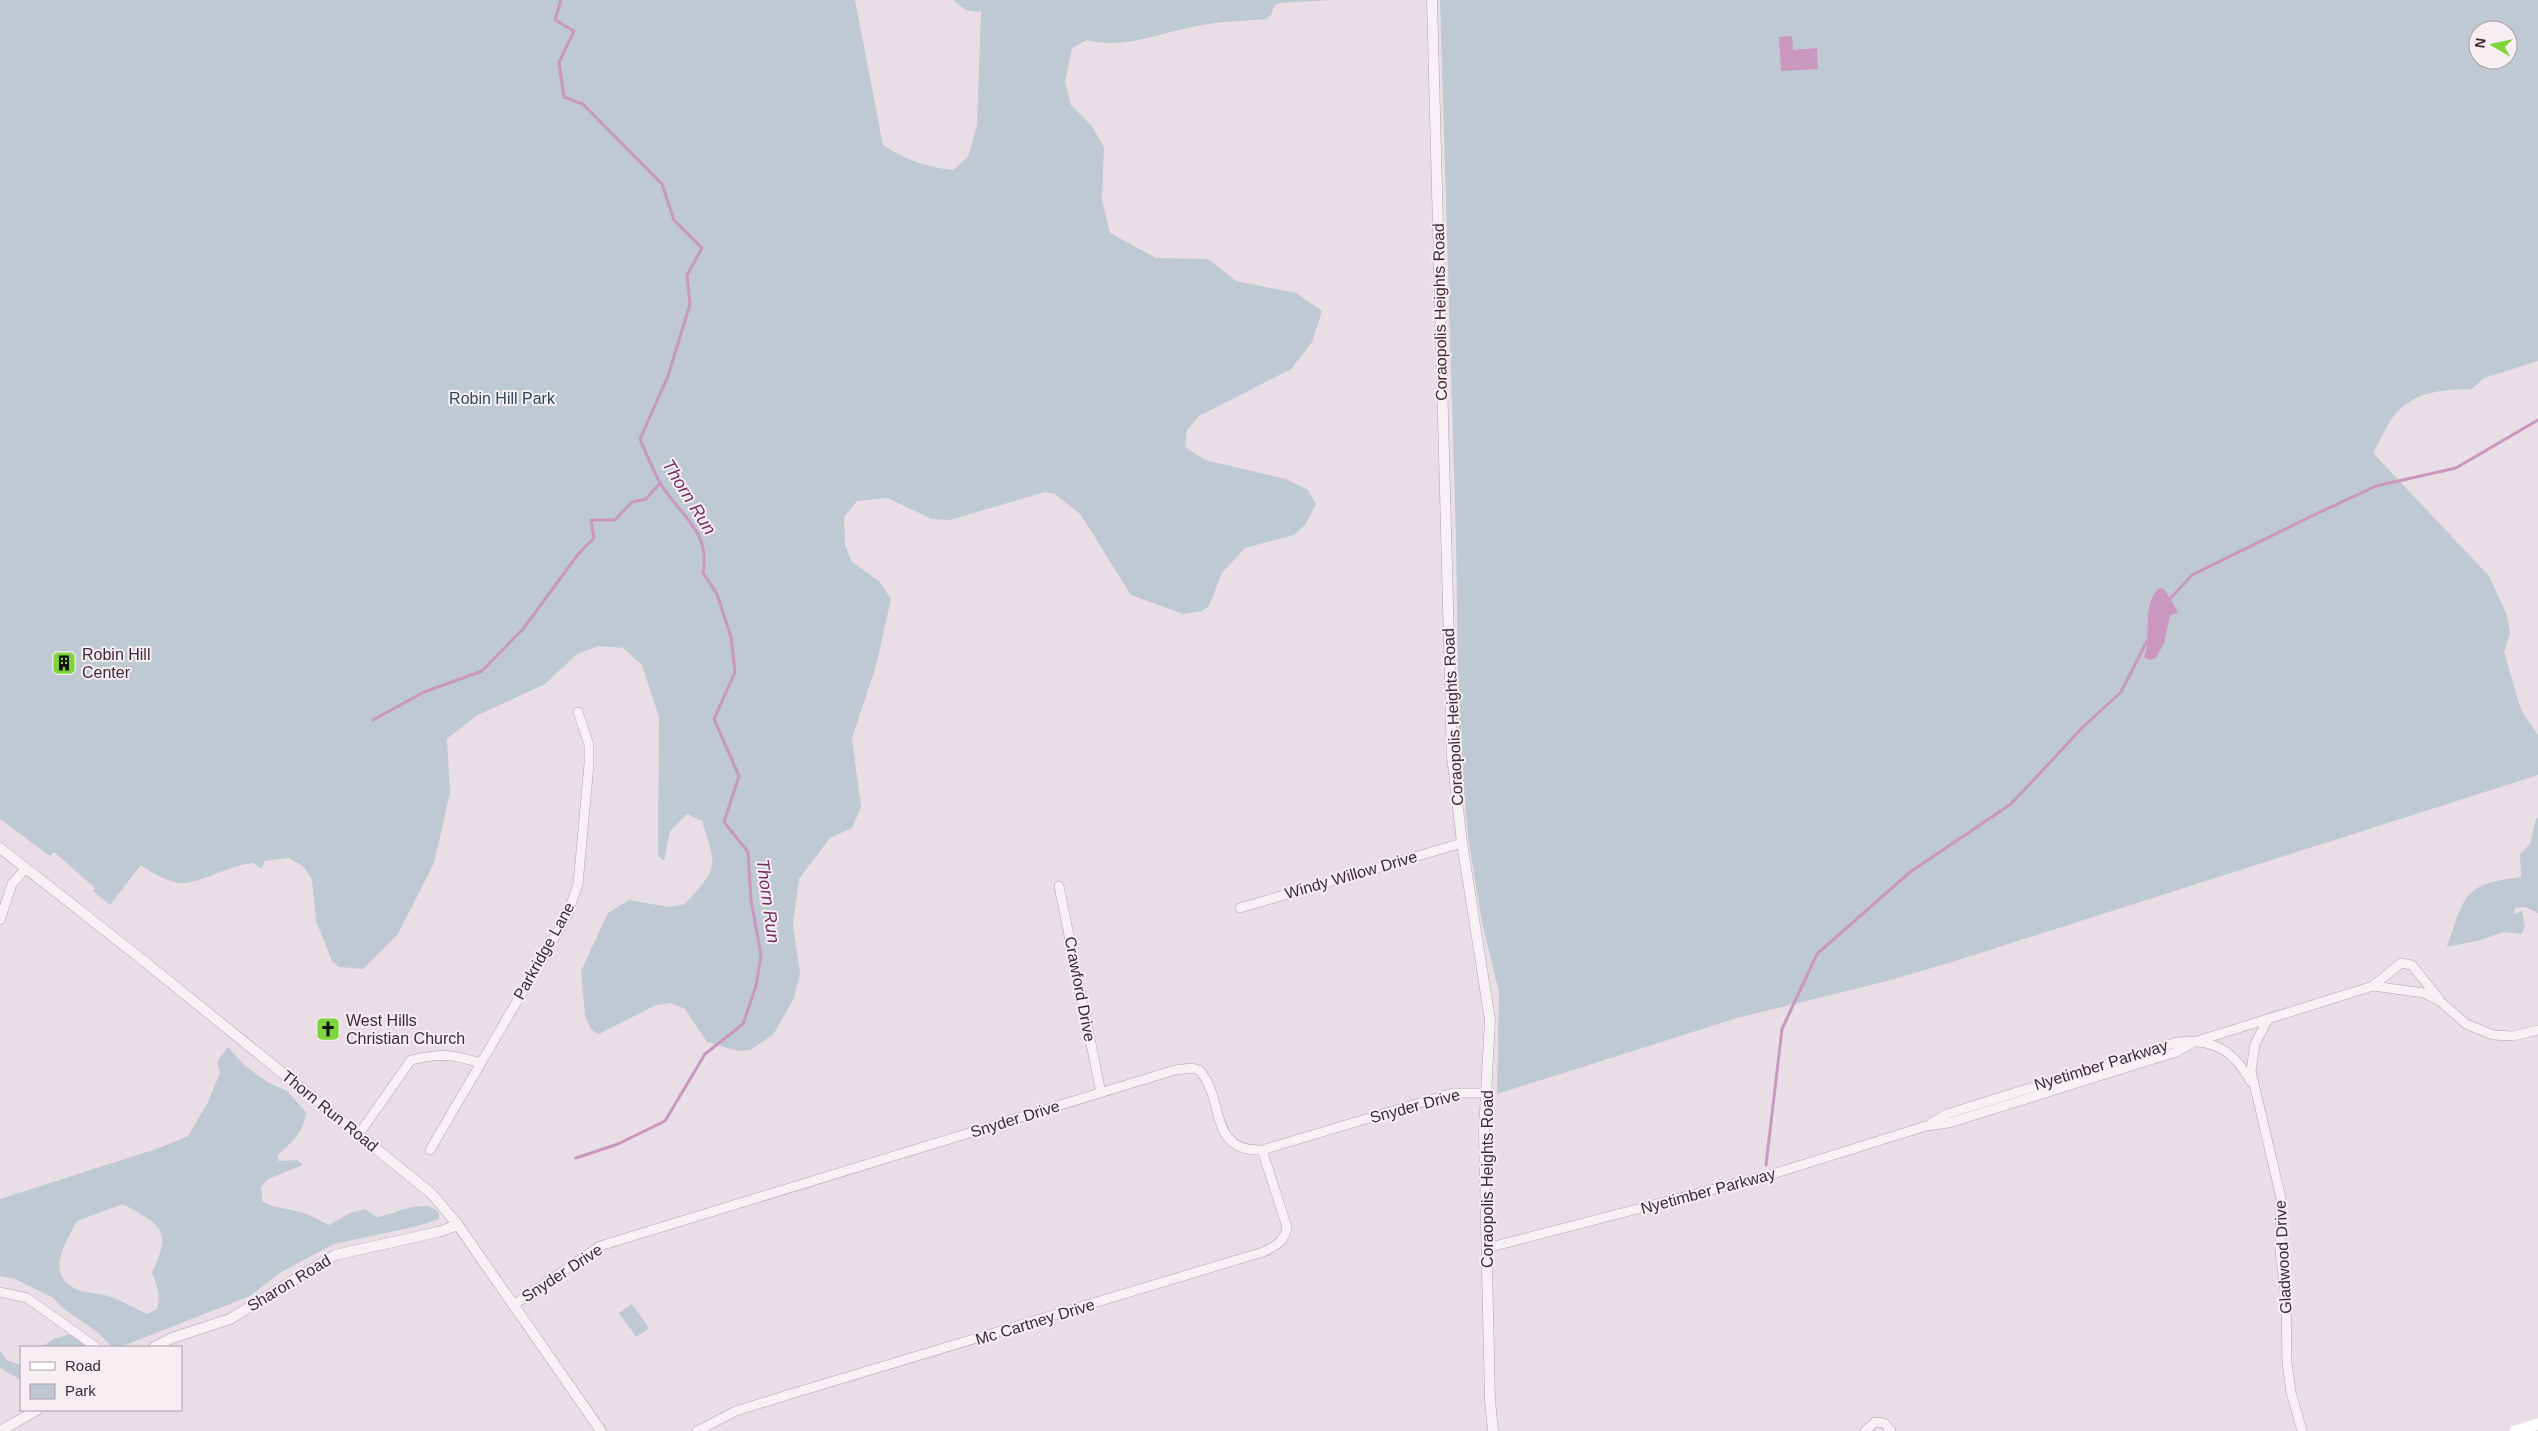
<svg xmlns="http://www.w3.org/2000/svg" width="2538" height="1431" viewBox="0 0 2538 1431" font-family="Helvetica,sans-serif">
<rect width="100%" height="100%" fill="#e9dee5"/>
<path fill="#bfc9d3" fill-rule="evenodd" d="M 0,0 L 855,0 L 883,145 C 905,160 927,167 953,170 L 968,157 L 977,125 L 981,11 C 969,13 963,9 954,0 L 1332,0 L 1281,3 L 1275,5 L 1271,15 L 1266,19 C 1246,21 1227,21 1208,24 C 1170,29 1124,51 1087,40 L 1072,48 L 1065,82 L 1071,105 L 1092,126 L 1104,147 L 1102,200 L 1110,233 L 1156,258 L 1208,259 L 1236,281 L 1296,293 L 1322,311 L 1312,342 L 1291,369 L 1199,416 L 1187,430 L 1185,447 L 1205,460 L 1286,479 L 1308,490 L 1316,504 L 1305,525 L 1294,535 L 1245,548 L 1222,573 L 1209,606 L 1202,611 L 1183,614 L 1131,595 L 1081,515 L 1055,494 L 1045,492 L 950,520 L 932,519 L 887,498 L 857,501 L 844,517 L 845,545 L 852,562 L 879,581 L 891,599 L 876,666 L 852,738 L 861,807 L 852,828 L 830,838 L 799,879 L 793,924 L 800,973 L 794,998 L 773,1035 L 750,1050 L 738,1051 L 707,1042 L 685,1009 L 671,1003 L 656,1005 L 599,1034 L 591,1030 L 585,1016 L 581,971 L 608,913 L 629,900 L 669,907 L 685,904 C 719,866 717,869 702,821 L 687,814 L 670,831 L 664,861 L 658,856 L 659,717 L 642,665 L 623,648 L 599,646 L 577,654 L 545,684 L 476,716 L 447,739 L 450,793 L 434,863 L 398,934 L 363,969 L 339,967 L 332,961 L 316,921 L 312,880 L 303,866 L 289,858 L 264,861 L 262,869 L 253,863 C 228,866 207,880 185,883 C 173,885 150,872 141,865 L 110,905 L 93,891 L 95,888 L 54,852 L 50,856 L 0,819 Z
M 1440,0 L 2538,0 L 2538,361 L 2484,378 L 2472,389 C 2446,390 2419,390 2399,410 C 2388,420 2381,440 2373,453 L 2489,576 L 2507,615 L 2510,633 L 2504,652 L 2521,710 L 2538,735 L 2538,775 L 1952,962 L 1887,981 L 1737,1018 L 1497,1094 L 1499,992 L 1482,922 L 1469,843 L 1459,742 L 1456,538 ZM 2478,30 L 2508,30 L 2508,60 L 2478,60 Z
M 2536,818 L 2538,818 L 2538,913 L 2525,907 L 2515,908 L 2514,914 L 2522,911 L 2525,926 L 2522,934 L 2503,932 L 2481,940 L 2447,947 C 2465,896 2462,884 2521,877 L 2520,854 L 2530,844 Z
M 228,1047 L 244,1065 L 267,1082 L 287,1091 L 306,1112 C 304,1132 292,1142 278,1155 L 278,1161 L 297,1160 L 303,1165 L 268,1179 L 261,1187 L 262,1201 C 273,1209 290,1208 304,1213 C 312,1216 321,1221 329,1225 L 350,1213 L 365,1209 L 376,1217 C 395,1215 424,1196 439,1213 L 439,1219 L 418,1226 L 334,1244 L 281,1272 L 250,1296 L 120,1347 L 112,1347 L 96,1331 L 64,1309 L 52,1297 L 15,1279 L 0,1276 L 0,1199 L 156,1149 L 188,1136 L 207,1104 L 220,1073 L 217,1062 ZM 123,1204 C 160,1225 173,1228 152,1273 C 157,1285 161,1295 157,1309 L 147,1314 C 134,1308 121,1300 108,1296 C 98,1293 83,1293 74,1288 C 45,1272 66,1242 77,1221 Z
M 632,1304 L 649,1328 L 636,1337 L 619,1313 Z
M 70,1334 L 92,1347 L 41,1347 L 54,1339 Z
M 0,1350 C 5,1360 10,1363 21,1364 L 21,1380 L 0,1368 Z"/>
<path fill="#ca97be" d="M 1792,36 L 1793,50 L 1817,48 L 1818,69 L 1781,71 L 1779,37 Z
M 2159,588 L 2164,589 L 2178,612 L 2170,616 L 2164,643 L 2156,658 L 2149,660 L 2144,657 C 2153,636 2140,607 2159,588 Z"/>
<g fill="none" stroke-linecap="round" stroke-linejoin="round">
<path stroke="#ca97be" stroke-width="3" d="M 561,0 L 555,20 L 574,31 L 559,62 L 564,97 L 583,104 L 662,184 L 674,220 L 702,248 L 687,275 L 690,304 L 668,376 L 640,439 C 646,453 652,468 659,481 C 678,515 711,529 703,573 L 717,594 L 731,637 L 735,672 L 714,719 L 739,776 L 724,822 L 748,852 L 751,900 L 761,955 L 756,986 L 743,1024 L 705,1054 L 665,1121 L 618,1144 L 576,1158
M 2169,600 L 2192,575 L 2316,514 L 2376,486 L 2456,468 L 2538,420
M 373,720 L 424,692 L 482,671 L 523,629 L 579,553 L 594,538 L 591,520 L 615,520 L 632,502 L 646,499 L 660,483
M 1766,1165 L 1782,1029 L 1817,954 L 1910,872 L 2011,804 L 2082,728 L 2121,692 L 2147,641"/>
<g stroke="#b3a3ad" stroke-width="10">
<path id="minor" d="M 1059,886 L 1101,1093
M 1240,908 L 1462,843
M 0,920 L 12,884 L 26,868
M 2373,986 L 2401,963 L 2412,965 L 2439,999
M 2268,1019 L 2255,1044 L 2251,1071 L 2281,1198 L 2280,1251 L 2286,1299 L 2287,1363 L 2291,1392 L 2302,1431
M 1931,1123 L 1947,1114 L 2177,1042 C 2213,1039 2233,1049 2250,1081
M 359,1134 L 411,1060 C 439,1053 453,1054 480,1063
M 430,1150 L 567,916 L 578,884 L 589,764 L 589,745 L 578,712
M 1487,1248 L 1776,1173 L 1926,1126 L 1949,1123 L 2176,1052 L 2194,1042 L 2373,986 L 2424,993 L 2440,1001 L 2466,1024 L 2493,1035 L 2513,1036 L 2538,1030
M 0,1292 L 27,1298 L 96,1347
M 515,1304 L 600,1246 L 1175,1070 L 1192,1068 L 1199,1070 C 1226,1099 1207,1152 1262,1150 L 1453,1093 L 1485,1093
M 697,1431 L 736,1411 L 794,1393 L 1263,1252 C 1276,1246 1285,1241 1287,1227 L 1262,1150
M 1865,1431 L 1875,1422 L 1884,1423 L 1891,1431"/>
</g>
<g stroke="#b3a3ad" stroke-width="11">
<path id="tertiary" d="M 1432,0 L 1452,756 L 1462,843 L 1490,1020 L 1484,1131 L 1490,1401 L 1493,1431
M 0,848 L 139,957 L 432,1194 L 458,1225 L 601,1431
M 154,1347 L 172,1338 L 230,1319 L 335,1255 L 438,1232 L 458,1225
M 0,1431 L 37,1410"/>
</g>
<use href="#minor" stroke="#f7f1f5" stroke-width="9"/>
<use href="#tertiary" stroke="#f7f1f5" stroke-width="10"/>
<path stroke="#fff" stroke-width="11" d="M 2515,1431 L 2538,1424"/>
</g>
<defs>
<g id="building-square" transform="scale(1.25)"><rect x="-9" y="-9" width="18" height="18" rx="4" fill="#7dd43d" stroke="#f6eef3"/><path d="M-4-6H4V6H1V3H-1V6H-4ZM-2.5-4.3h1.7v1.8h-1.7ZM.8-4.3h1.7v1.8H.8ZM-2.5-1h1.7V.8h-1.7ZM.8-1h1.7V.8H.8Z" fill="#111"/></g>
<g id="church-square" transform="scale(1.25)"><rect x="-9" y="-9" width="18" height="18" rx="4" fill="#7dd43d" stroke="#f6eef3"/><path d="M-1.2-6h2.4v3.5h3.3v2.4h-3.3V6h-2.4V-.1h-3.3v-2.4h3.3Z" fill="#111"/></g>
</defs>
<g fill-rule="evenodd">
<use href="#building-square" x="64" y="663"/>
<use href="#church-square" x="328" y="1029"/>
</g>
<g text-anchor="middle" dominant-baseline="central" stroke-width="4" stroke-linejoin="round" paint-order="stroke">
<g font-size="16" fill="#402737" stroke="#f6eef3">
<text transform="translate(1440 312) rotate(-91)">Coraopolis Heights Road</text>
<text transform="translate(1453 717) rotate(-93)">Coraopolis Heights Road</text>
<text transform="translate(1351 875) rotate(-16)">Windy Willow Drive</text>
<text transform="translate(544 951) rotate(-61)">Parkridge Lane</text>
<text transform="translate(1080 989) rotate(79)">Crawford Drive</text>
<text transform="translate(2101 1065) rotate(-17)">Nyetimber Parkway</text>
<text transform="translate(1415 1106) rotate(-15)">Snyder Drive</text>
<text transform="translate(330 1111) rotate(39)">Thorn Run Road</text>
<text transform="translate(1015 1119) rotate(-17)">Snyder Drive</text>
<text transform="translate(1487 1179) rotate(-90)">Coraopolis Heights Road</text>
<text transform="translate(1708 1191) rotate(-15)">Nyetimber Parkway</text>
<text transform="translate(2283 1257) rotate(-93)">Gladwood Drive</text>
<text transform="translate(562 1273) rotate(-33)">Snyder Drive</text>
<text transform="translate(289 1283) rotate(-31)">Sharon Road</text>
<text transform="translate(1035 1322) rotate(-17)">Mc Cartney Drive</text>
</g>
<g font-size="16" fill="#33465c" stroke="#f6eef3">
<text x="502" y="398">Robin Hill Park</text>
</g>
<g font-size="16" fill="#402737" stroke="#f6eef3" text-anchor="start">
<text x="82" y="654">Robin Hill<tspan x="82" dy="18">Center</tspan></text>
<text x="346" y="1020">West Hills<tspan x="346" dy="18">Christian Church</tspan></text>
</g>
<g font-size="18" font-style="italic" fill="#762f62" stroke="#f6eef3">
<text transform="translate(689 497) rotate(58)">Thorn Run</text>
<text transform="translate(768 901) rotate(82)">Thorn Run</text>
</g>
</g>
<rect x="20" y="1346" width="162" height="65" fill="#f6eef3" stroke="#ad9ea8"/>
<rect x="30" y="1362" width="25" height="8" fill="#ffffff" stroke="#ad9ea8"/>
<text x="65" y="1371" font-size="15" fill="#402737">Road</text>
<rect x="30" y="1384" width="25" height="15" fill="#bfc9d3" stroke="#ad9ea8"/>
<text x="65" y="1396" font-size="15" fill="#402737">Park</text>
<g transform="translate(2493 45) rotate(279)"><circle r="24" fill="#f6eef3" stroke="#ad9ea8"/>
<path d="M0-4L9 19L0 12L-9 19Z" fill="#7dd43d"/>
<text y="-8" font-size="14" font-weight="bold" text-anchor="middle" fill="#402737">N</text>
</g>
</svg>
